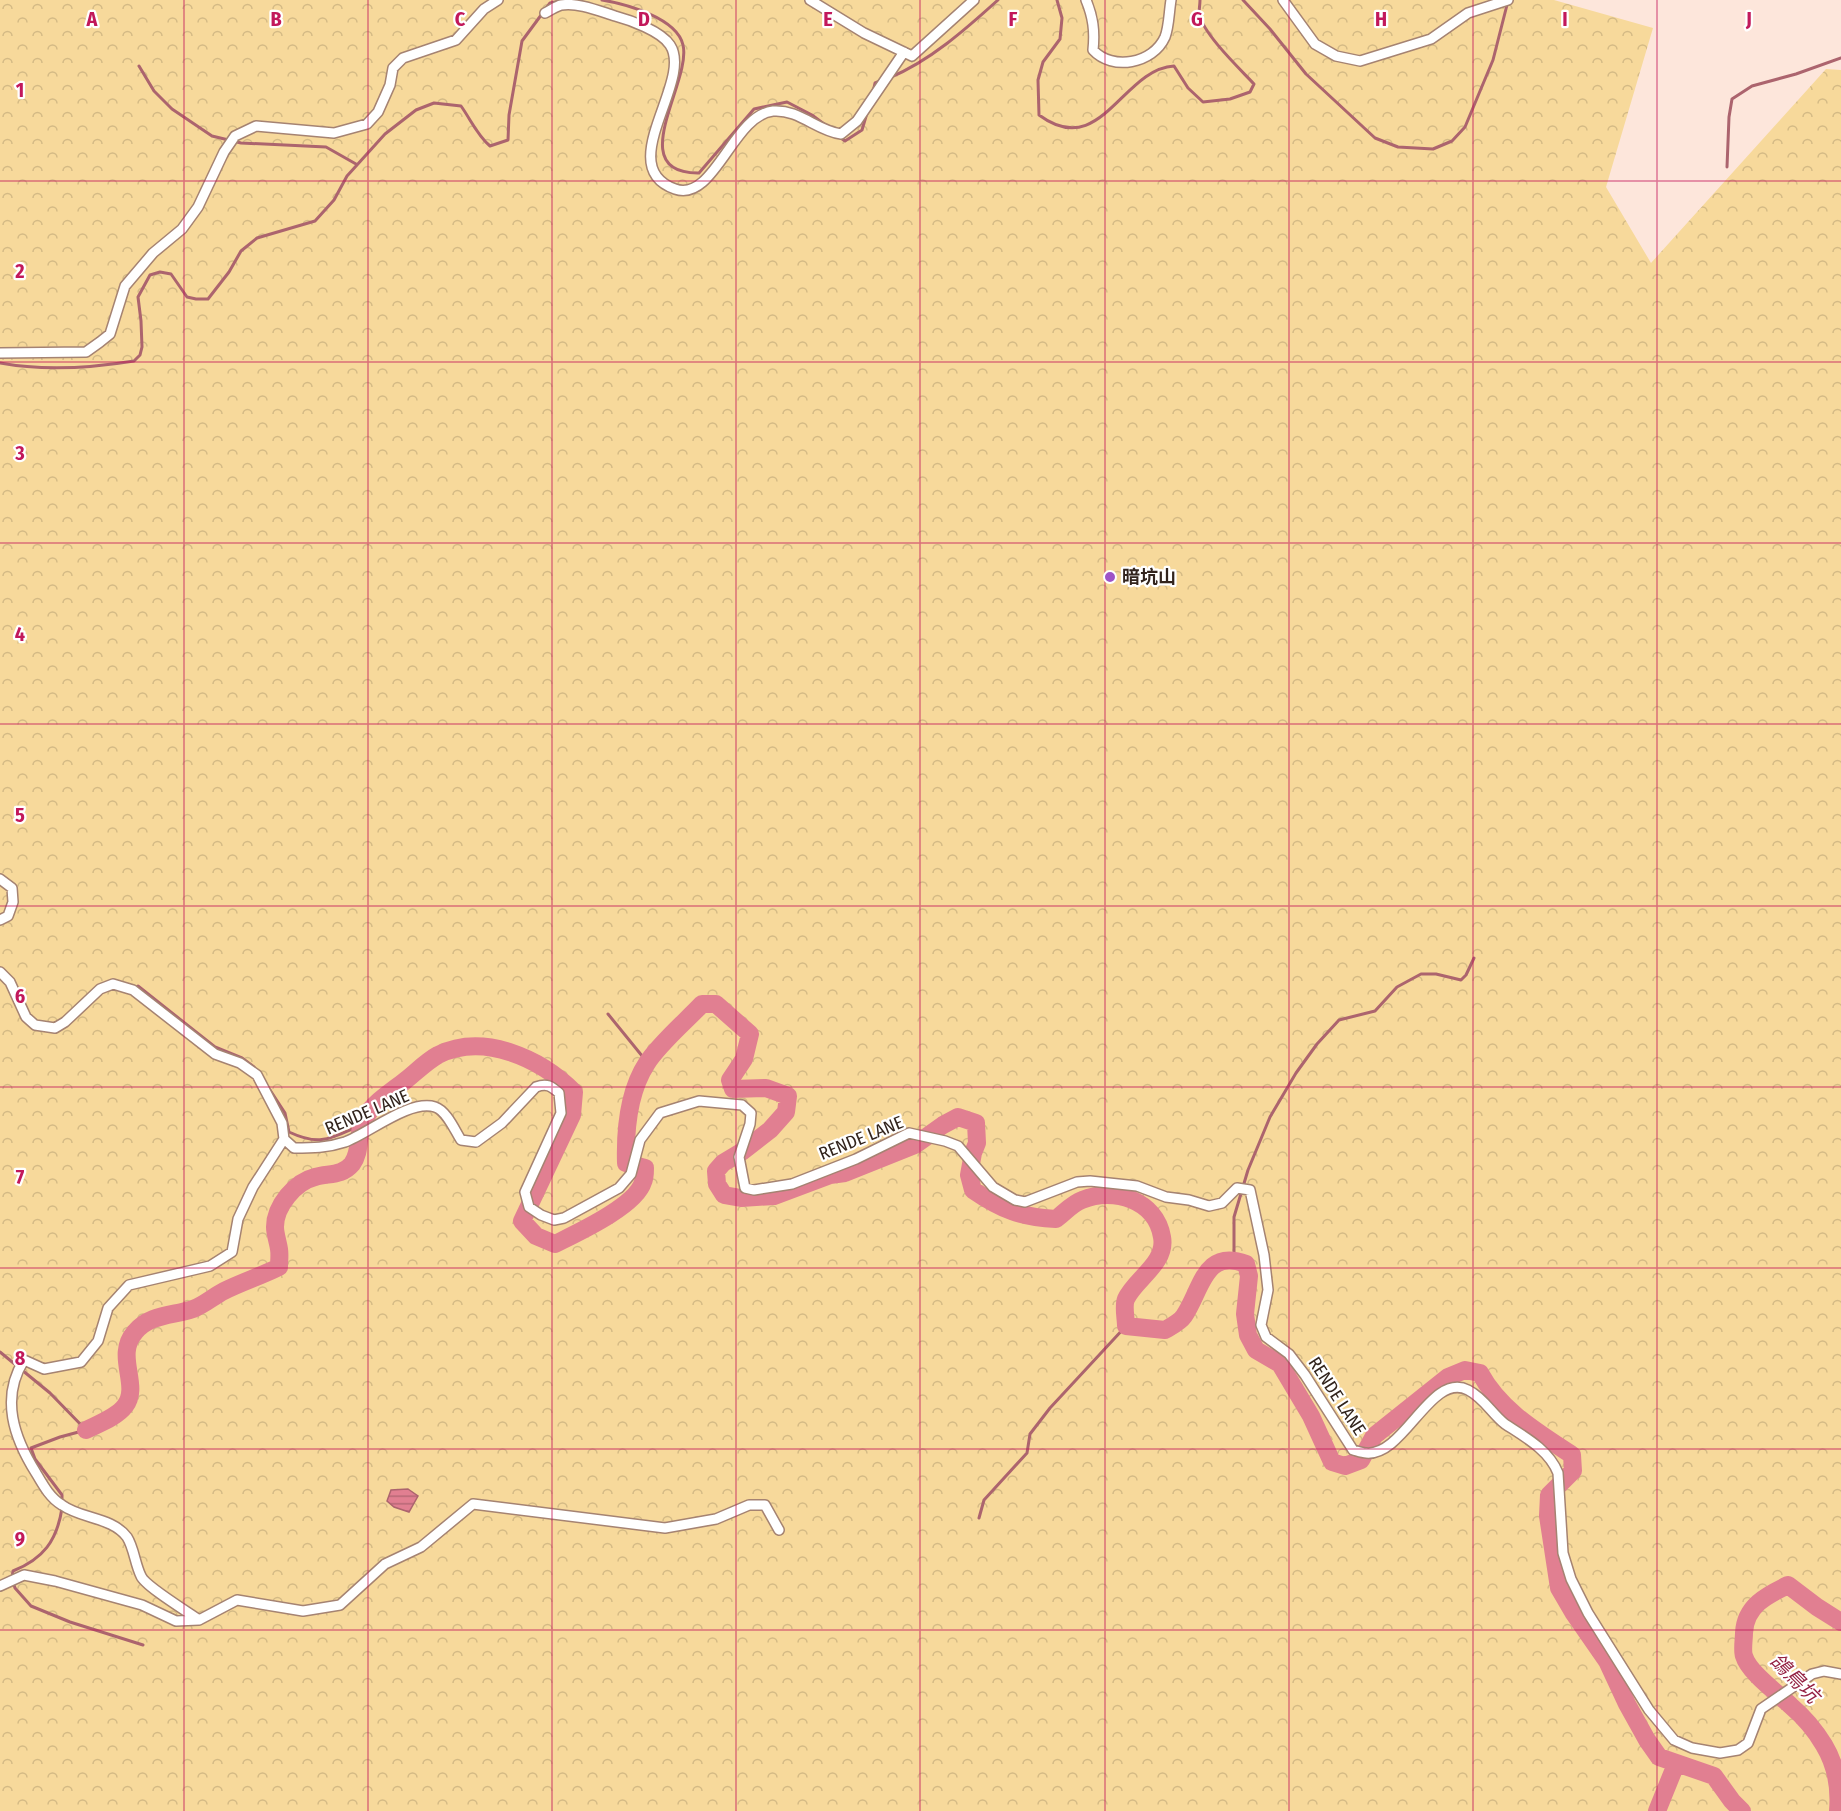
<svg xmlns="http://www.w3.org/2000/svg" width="1841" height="1811" viewBox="0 0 1841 1811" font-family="'Fira Sans Condensed','Noto Sans TC',sans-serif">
<defs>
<pattern id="forest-crowns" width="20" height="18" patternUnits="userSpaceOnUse" patternTransform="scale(1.5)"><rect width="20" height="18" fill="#f7d99b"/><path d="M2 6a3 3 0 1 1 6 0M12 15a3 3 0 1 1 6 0" fill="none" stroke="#d4ba85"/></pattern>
<pattern id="water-rules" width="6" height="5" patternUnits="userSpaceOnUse" patternTransform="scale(1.5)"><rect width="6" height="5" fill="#e17f91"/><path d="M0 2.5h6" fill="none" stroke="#b76876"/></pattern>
</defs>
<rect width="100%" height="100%" fill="#fde6db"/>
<path fill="url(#forest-crowns)" d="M 0,0 L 1554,0 L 1653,28 L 1606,187 L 1651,263 L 1826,69 L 1841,70 L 1841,1811 L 0,1811 Z"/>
<path fill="url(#water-rules)" stroke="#ac646e" stroke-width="1.5" d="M 408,1489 L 418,1496 L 409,1512 L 394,1507 L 387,1501 L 391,1490 Z"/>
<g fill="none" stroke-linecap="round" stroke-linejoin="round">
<path stroke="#ac646e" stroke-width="3" d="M 602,0 C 626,4 677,18 683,45 C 692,82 622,174 699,173 L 754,109 L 787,102 L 812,115 L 824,124
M 1057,0 L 1062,18 L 1060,39 L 1043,62 L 1038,80 L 1039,115 C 1101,161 1122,69 1174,66 L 1188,88 L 1203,102 L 1230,99 L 1250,92 L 1254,84 C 1240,69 1204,35 1199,14 C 1199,10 1200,4 1200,0
M 1243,0 L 1270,29 L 1306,74 L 1375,138 L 1398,147 L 1433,149 L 1452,141 L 1465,127 L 1493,60 L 1508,1
M 139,66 L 154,91 L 172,109 L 212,136 L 241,143 L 326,147 L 356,164
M 889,78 C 930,61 966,29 998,0
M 873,92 L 875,83 L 880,81
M 838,136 L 845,141 L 862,130 L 867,113
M 1727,167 L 1729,117 L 1732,99 L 1752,86 L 1796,74 L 1841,58
M 0,363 C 43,371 91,368 134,361 L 140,355 L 142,347 L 141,321 L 138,297 L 150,275 L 160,272 L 171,274 L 187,297 L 196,299 L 208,299 L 229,272 L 241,251 L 257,238 L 315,221 L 334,200 L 347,176 L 385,134 L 416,110 L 434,103 L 461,106 C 471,120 477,135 490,146 L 508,140 L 509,115 L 522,41 L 550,3 L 560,1
M 138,986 L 215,1047 L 242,1058 L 254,1067
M 608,1014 L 647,1062
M 270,1090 L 285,1113 L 289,1132 C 321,1147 331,1138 361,1125
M 1234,1260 L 1234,1217 L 1248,1170 L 1270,1117 L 1296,1073 L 1317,1044 L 1339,1020 L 1375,1011 L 1397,987 L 1421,974 L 1436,974 L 1461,980 L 1466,975 L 1474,958
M 0,1352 L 50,1393 L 86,1430
M 62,1501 L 62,1495 L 35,1459 L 31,1448 L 60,1437 L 86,1430
M 62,1508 C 57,1541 43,1559 13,1571 L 12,1579 L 15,1588 L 31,1606 L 70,1622 L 143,1645
M 979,1518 L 984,1500 L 1027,1453 L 1030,1434 L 1050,1408 L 1126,1326"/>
<path stroke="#e17f91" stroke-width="18" d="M 86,1430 C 98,1424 117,1417 125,1406 C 141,1385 114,1356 135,1332 C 150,1314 172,1316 193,1309 C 204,1305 214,1296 224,1291 C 242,1282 261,1276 279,1267 C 279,1261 280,1255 279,1249 C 278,1242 275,1234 275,1227 C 275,1206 295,1182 315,1177 C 329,1173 342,1176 352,1164 C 361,1152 357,1138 362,1125 C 363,1120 368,1114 371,1109 C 380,1098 395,1089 406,1080 C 416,1072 427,1061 438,1055 C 484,1032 541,1059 574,1092 L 572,1115 L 522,1221 L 536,1236 L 555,1244 C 577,1233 636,1206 643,1182 C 645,1178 645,1173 645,1168 L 626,1163 C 625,1129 628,1092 647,1063 C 659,1044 686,1021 702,1004 L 716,1004 L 750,1034 L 744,1059 L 730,1080 L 733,1089 L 766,1088 L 788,1096 L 786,1112 L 770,1130 L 743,1151 L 723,1163 L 716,1171 L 717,1184 L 724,1195 L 741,1198 L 774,1196 L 830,1175 L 845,1173 L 915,1145 L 943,1125 L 958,1117 L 976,1123 L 977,1143 L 973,1153 L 969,1175 L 973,1190 C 1002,1210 1021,1217 1056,1219 C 1064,1213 1073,1203 1082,1200 C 1114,1187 1156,1200 1162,1237 C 1167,1263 1135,1279 1126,1299 C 1123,1306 1126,1318 1126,1326 L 1165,1330 C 1172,1326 1180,1322 1184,1316 C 1202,1289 1204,1248 1246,1264 L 1249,1276 L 1245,1314 L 1248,1335 L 1256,1350 L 1280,1364 L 1311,1416 L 1332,1462 L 1345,1466 L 1361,1460 L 1374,1436 L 1448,1377 L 1465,1370 L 1480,1373 C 1500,1410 1537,1432 1572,1455 L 1573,1471 L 1549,1495 L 1548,1516 L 1559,1588 L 1573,1612 L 1607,1661 L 1627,1704 L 1647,1740 L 1659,1757 L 1714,1776 L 1732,1801 L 1742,1811
M 1657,1811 L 1676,1764
M 1838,1811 C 1840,1788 1836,1765 1824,1745 C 1815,1730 1804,1717 1791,1706 C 1779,1694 1749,1673 1744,1656 C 1742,1650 1744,1639 1744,1633 C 1745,1606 1767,1595 1788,1585 L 1817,1607 L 1841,1622"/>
<g stroke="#a58372" stroke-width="12">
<path id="minor" d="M 810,0 L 864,33 L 912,56 L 974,0
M 1086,0 C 1093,17 1095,31 1093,50 C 1112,71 1153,64 1165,37 C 1169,27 1169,12 1171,0
M 1283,0 L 1315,44 L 1336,56 L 1360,61 L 1431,39 L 1468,13 L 1508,0
M 545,13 C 550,11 556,6 561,5 C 578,2 599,11 615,16 C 630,20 661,31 670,45 C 694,81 612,167 675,189 C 714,203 733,115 773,111 C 799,109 817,131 841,134 L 857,121 L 904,52
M 0,353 L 86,352 L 100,342 L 110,334 L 125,286 L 153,253 L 182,229 L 198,207 L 224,152 L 235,136 L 256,126 L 334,133 L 367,124 L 378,112 L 390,85 L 393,68 L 403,58 L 456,40 L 484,9 L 498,0
M 0,879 L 12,888 L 13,902 L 8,916 L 0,920
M 0,972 L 10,982 L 26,1017 L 35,1025 L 55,1028 L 65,1022 L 100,989 L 113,984 L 133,990 L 215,1054 L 240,1063 L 257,1075 L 282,1123 L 284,1139 L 294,1148 C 312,1148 327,1148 345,1142 C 369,1133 410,1099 435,1107 C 447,1111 455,1131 461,1140 L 476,1142 L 502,1123 L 536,1087 C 547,1083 551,1086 559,1093 L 561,1113 L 525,1192 L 529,1207 L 541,1215 L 554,1220 L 564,1218 L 619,1188 L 631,1174 L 640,1140 L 660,1113 L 699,1101 L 742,1105 L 751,1113 L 750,1124 L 739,1157 L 745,1188 L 754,1190 L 792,1184 L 856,1159 L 909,1133 L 945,1141 L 958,1146 L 993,1187 L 1015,1200 L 1025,1202 L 1077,1182 L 1090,1181 L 1137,1186 L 1166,1197 L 1189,1200 L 1209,1206 L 1222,1203 L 1237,1188 L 1250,1190 L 1264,1255 L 1268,1290 L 1261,1325 L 1266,1337 L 1289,1354 L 1305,1375 L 1353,1450 C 1357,1451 1362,1453 1366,1453 C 1404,1457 1431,1371 1468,1390 C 1484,1398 1492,1414 1505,1424 C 1525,1437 1549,1450 1558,1473 L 1563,1553 L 1571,1579 L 1588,1613 L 1649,1710 L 1674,1740 L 1692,1748 L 1720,1753 L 1738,1750 L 1748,1743 L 1761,1709 L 1812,1674 L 1824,1671 L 1841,1674
M 0,1586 L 24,1575 L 55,1581 L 142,1605 L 176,1621 L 199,1620 L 237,1600 L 303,1611 L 340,1605 L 385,1564 L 421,1547 L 473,1504 L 665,1528 L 716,1519 L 749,1505 L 765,1505 L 779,1530
M 199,1620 C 188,1612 145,1586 141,1576 C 135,1564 134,1548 127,1537 C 112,1517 81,1519 62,1505 C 50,1498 43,1485 36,1473 C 14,1438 0,1398 24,1360 L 44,1369 L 81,1362 L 98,1341 L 108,1308 L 129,1285 L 210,1266 L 232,1252 L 238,1219 L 253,1187 L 284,1139"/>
</g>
<use href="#minor" stroke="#fff" stroke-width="9"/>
</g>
<path fill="none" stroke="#c2185b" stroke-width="1.5" stroke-opacity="0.55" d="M 184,0 L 184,1811M 368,0 L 368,1811M 552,0 L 552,1811M 736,0 L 736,1811M 920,0 L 920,1811M 1105,0 L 1105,1811M 1289,0 L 1289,1811M 1473,0 L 1473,1811M 1657,0 L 1657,1811M 0,181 L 1841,181M 0,362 L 1841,362M 0,543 L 1841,543M 0,724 L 1841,724M 0,906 L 1841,906M 0,1087 L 1841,1087M 0,1268 L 1841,1268M 0,1449 L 1841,1449M 0,1630 L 1841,1630"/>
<circle fill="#9e54c7" stroke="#fff" stroke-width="2" cx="1110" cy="577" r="6"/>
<g text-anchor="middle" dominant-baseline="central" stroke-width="4.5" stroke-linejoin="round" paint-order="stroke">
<g font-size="18" font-weight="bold" fill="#32241d" stroke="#fff" text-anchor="start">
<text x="1122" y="577">暗坑山</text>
</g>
<g font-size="18" fill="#32241d" stroke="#fff">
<text transform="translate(367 1112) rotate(-23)">RENDE LANE</text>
<text transform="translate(861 1138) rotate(-22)">RENDE LANE</text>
<text transform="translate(1337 1396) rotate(57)">RENDE LANE</text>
</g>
<g font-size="20" font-style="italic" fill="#942042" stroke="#fff">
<text transform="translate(1795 1678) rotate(45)">鴿鳥坑</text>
</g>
</g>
<g font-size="20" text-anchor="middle" font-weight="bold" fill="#c2185b" stroke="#fff" stroke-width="4.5" stroke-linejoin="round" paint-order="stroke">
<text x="92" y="26">A</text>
<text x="276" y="26">B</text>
<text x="460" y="26">C</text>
<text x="644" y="26">D</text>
<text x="828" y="26">E</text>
<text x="1013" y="26">F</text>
<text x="1197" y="26">G</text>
<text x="1381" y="26">H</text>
<text x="1565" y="26">I</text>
<text x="1749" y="26">J</text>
<text x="20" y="97">1</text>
<text x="20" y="278">2</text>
<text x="20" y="460">3</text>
<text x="20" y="641">4</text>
<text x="20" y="822">5</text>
<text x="20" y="1003">6</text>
<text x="20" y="1184">7</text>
<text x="20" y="1365">8</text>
<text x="20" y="1546">9</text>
</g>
</svg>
